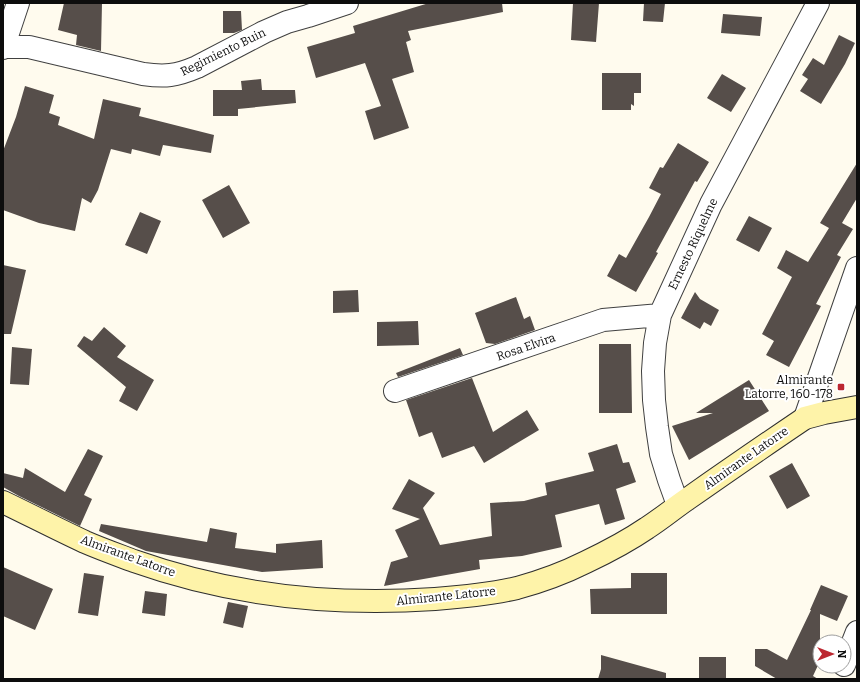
<svg xmlns="http://www.w3.org/2000/svg" width="860" height="682" viewBox="0 0 860 682" font-family="Bitter,serif">
<rect width="100%" height="100%" fill="#fffbee"/>
<path fill="#564e4a" d="M 64,3 L 102,3 L 101,51 L 76,45 L 77,35 L 58,30 Z
M 429,3 L 502,3 L 503,12 L 408,31 L 411,40 L 406,42 L 414,72 L 392,79 L 409,128 L 374,140 L 365,111 L 381,106 L 365,63 L 316,78 L 307,47 L 355,33 L 353,26 Z
M 573,3 L 599,3 L 596,42 L 571,40 Z
M 644,3 L 665,3 L 663,22 L 643,21 Z
M 223,11 L 241,11 L 242,30 L 234,33 L 223,33 Z
M 723,14 L 762,17 L 760,36 L 721,33 Z
M 839,35 L 855,43 L 845,64 L 821,104 L 800,91 L 808,79 L 802,75 L 813,58 L 824,65 Z
M 602,73 L 641,73 L 641,93 L 634,93 L 634,106 L 631,104 L 631,110 L 602,110 Z
M 722,74 L 746,88 L 731,112 L 707,98 Z
M 261,79 L 262,90 L 295,90 L 296,103 L 238,109 L 238,116 L 213,116 L 213,90 L 242,90 L 241,81 Z
M 25,86 L 54,95 L 49,113 L 60,117 L 58,125 L 94,139 L 103,99 L 141,108 L 139,116 L 214,135 L 211,153 L 163,145 L 160,156 L 132,149 L 131,154 L 111,149 L 98,190 L 91,203 L 82,198 L 75,231 L 39,223 L 3,210 L 3,151 L 16,117 Z
M 678,143 L 709,162 L 697,182 L 695,181 L 656,252 L 658,253 L 636,292 L 607,276 L 619,254 L 626,258 L 649,217 L 661,194 L 649,188 L 660,167 L 663,168 Z
M 857,163 L 857,198 L 842,223 L 853,229 L 837,255 L 841,257 L 816,304 L 821,306 L 789,367 L 766,355 L 774,341 L 762,334 L 792,277 L 777,268 L 786,250 L 808,262 L 829,228 L 820,223 Z
M 229,185 L 250,223 L 223,238 L 202,200 Z
M 140,212 L 161,221 L 147,254 L 125,245 Z
M 749,216 L 772,228 L 759,252 L 736,240 Z
M 3,265 L 26,270 L 11,334 L 3,334 Z
M 358,290 L 359,312 L 333,313 L 333,291 Z
M 695,292 L 700,299 L 719,310 L 711,326 L 704,322 L 700,329 L 681,318 Z
M 516,297 L 524,319 L 530,316 L 535,330 L 495,344 L 486,343 L 475,313 Z
M 418,321 L 419,345 L 377,346 L 377,322 Z
M 104,327 L 126,346 L 117,357 L 154,380 L 137,411 L 119,401 L 126,387 L 77,346 L 84,336 L 92,341 Z
M 599,344 L 631,344 L 632,413 L 599,413 Z
M 12,347 L 32,349 L 29,385 L 10,384 Z
M 460,348 L 463,355 L 398,377 L 396,373 Z
M 472,378 L 493,432 L 527,410 L 539,430 L 484,463 L 474,446 L 442,458 L 432,432 L 419,437 L 406,400 Z
M 749,380 L 769,411 L 689,460 L 672,426 L 713,413 L 696,413 Z
M 617,444 L 623,463 L 629,462 L 636,482 L 616,489 L 625,519 L 605,525 L 599,504 L 555,515 L 562,547 L 522,556 L 479,560 L 480,569 L 384,586 L 391,562 L 408,557 L 395,530 L 420,519 L 392,509 L 409,479 L 435,493 L 423,508 L 440,545 L 492,536 L 490,503 L 524,501 L 547,495 L 545,483 L 594,471 L 588,453 Z
M 88,449 L 103,456 L 84,495 L 92,499 L 80,526 L 19,496 L 3,487 L 3,473 L 23,478 L 25,468 L 65,492 Z
M 792,463 L 810,496 L 787,509 L 769,476 Z
M 101,524 L 207,542 L 210,528 L 237,533 L 235,548 L 276,553 L 276,544 L 322,540 L 323,568 L 262,572 L 146,551 L 99,531 Z
M 3,567 L 53,589 L 35,630 L 3,616 Z
M 84,573 L 104,576 L 98,616 L 78,613 Z
M 631,573 L 667,573 L 667,614 L 591,614 L 590,589 L 631,588 Z
M 821,585 L 848,596 L 837,621 L 820,614 L 820,661 L 813,676 L 818,679 L 777,679 L 755,666 L 755,649 L 767,649 L 787,660 L 811,610 L 810,610 Z
M 145,591 L 167,594 L 165,616 L 142,613 Z
M 228,602 L 248,606 L 243,628 L 223,623 Z
M 601,655 L 666,673 L 666,679 L 598,679 L 601,669 Z
M 699,657 L 726,657 L 726,679 L 699,679 Z"/>
<g fill="none" stroke-linecap="round" stroke-linejoin="round">
<g stroke="#404040" stroke-width="24">
<path id="street" d="M 3,47 L 29,47 L 143,74 C 165,77 176,76 197,67 L 264,32 L 287,22 L 308,16 L 347,3
M 3,48 L 18,3
M 395,391 L 603,320 L 660,315
M 805,418 L 857,268
M 678,505 L 669,480 L 661,454 L 657,427 L 654,400 L 653,371 L 655,343 L 660,315 L 711,204 L 818,3
M 844,665 L 857,632"/>
</g>
<g stroke="#2f2f2f" stroke-width="24">
<path id="secondary" d="M 3,502 C 30,515 57,529 85,542 C 101,549 118,555 134,561 C 230,595 334,606 435,599 C 461,597 491,594 517,588 C 539,582 566,572 586,562 C 607,552 628,541 647,528 C 661,519 673,509 686,500 C 726,472 765,445 805,418 L 824,413 L 857,407"/>
</g>
<use href="#street" stroke="#fff" stroke-width="22"/>
<use href="#secondary" stroke="#fef3a9" stroke-width="22"/>
</g>
<rect fill="#bc2730" stroke="#fff" stroke-width="1.5" x="837" y="383" width="8" height="8" rx="2"/>
<g text-anchor="middle" dominant-baseline="central" stroke-width="4" stroke-linejoin="round" paint-order="stroke">
<g font-size="12" fill="#0d0d0d" stroke="#fff">
<text transform="translate(223 52) rotate(-26)">Regimiento Buin</text>
<text transform="translate(693 244) rotate(-65)">Ernesto Riquelme</text>
<text transform="translate(526 347) rotate(-19)">Rosa Elvira</text>
<text transform="translate(746 458) rotate(-35)">Almirante Latorre</text>
<text transform="translate(128 556) rotate(20)">Almirante Latorre</text>
<text transform="translate(446 596) rotate(-6)">Almirante Latorre</text>
</g>
<g font-size="12" fill="#0d0d0d" stroke="#fff" text-anchor="end">
<text x="833" y="380">Almirante<tspan x="833" dy="14">Latorre, 160-178</tspan></text>
</g>
</g>
<rect width="860" height="682" fill="none" stroke="#0d0d0d" stroke-width="8"/>
<g transform="translate(832 654) rotate(90)"><circle r="19" fill="#ffffff" stroke="#9e9e9e"/>
<path d="M0-3L7 15L0 10L-7 15Z" fill="#bc2730"/>
<text y="-6" font-size="11" font-weight="bold" text-anchor="middle" fill="#0d0d0d">N</text>
</g>
</svg>
